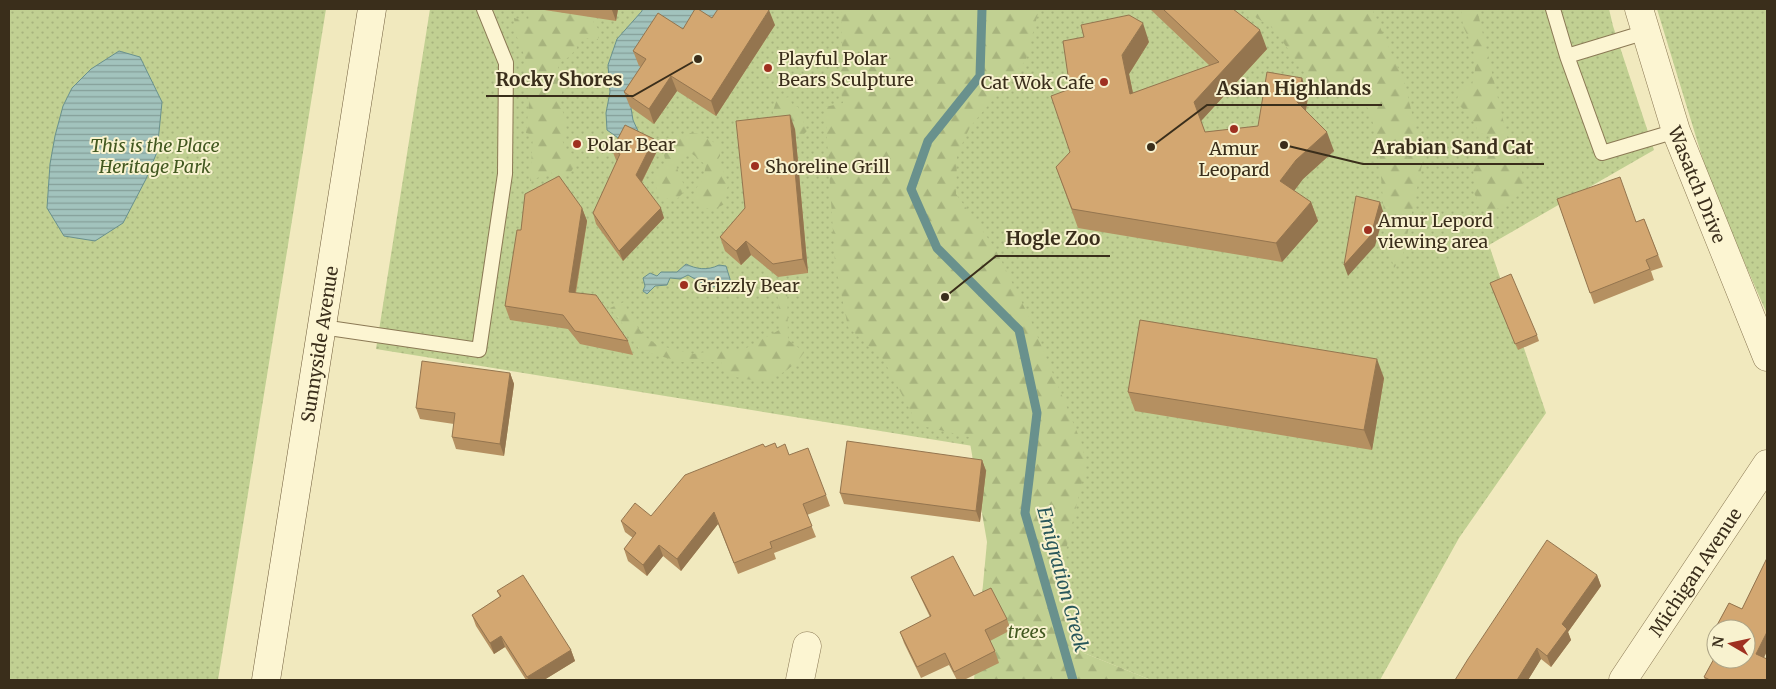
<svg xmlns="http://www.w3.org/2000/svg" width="1776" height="689" viewBox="0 0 1776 689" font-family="Merriweather,serif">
<defs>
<pattern id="grass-dots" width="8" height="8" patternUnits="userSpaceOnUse" patternTransform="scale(1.25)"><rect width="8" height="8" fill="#c1d092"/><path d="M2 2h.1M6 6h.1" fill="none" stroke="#a7b37d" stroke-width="1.8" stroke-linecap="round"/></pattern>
<pattern id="forest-firs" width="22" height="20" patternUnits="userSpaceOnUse" patternTransform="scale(1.25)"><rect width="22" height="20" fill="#c1d092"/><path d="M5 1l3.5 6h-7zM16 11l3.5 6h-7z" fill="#a7b37d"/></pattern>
<pattern id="water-rules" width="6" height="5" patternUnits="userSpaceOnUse" patternTransform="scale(1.25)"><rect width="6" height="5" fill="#a2c3bd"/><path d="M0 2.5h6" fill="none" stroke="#859f99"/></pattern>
</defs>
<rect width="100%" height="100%" fill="#f1e9be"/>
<path fill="url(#grass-dots)" d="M 9,9 L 326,9 L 218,680 L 9,680 Z
M 430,9 L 1609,9 L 1613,26 L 1654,150 L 1489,245 L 1546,413 L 1459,538 L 1380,680 L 1151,680 L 1084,653 L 1061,571 L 1016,453 L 376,349 Z
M 1657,9 L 1767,9 L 1767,314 L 1711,186 Z"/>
<path fill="url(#forest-firs)" d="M 528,9 L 538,9 L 590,17 L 599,30 L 598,40 L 585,38 L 575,42 L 577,48 L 569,57 L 562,61 L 558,67 L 558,79 L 562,91 L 561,103 L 567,131 L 562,138 L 565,151 L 576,155 C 576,171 570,174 556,179 L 551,172 L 530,181 L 533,135 L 526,133 L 529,103 L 525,57 L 516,35 L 514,18 L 529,22 Z
M 841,9 L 1039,9 L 1026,60 L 970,127 L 957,155 L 956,194 L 995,248 L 1032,323 L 1082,444 L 1086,465 L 1061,571 L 1084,653 L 1151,680 L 974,680 L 987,542 L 969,437 L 918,425 L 883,359 L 848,327 L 835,263 L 825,107 L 843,103 L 840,87 L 842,50 Z
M 1243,9 L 1372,9 L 1405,84 L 1423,160 L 1403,255 L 1394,268 L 1386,238 L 1378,139 L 1368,108 L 1308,78 L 1274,29 Z
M 1461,9 L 1477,9 L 1509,145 L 1513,156 L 1521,166 L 1524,186 L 1521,193 L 1502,208 L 1483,211 L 1473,191 C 1476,181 1472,172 1474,163 C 1477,150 1487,149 1491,136 L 1479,133 L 1471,117 L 1456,102 L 1462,85 L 1472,85 L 1475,70 L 1475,57 L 1471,43 L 1463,26 Z
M 790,97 L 790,100 L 794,107 L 798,107 L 807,131 L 802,136 L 795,134 L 774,122 L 773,111 L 777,99 Z
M 690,133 L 700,134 L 720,146 L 720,156 L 715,163 L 721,166 L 729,184 L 725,193 L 726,203 C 711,212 708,211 695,200 L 695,190 L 703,179 L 706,165 C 700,161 693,153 688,152 L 681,158 L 676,166 L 686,190 L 676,200 L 662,198 C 653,184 650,174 666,163 L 664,155 L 666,139 L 673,136 Z
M 779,277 L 787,278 L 788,340 L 804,352 C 799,363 778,378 766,380 C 754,382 738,377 726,375 L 721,362 L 681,362 L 639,350 L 635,340 L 610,308 L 624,302 L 630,316 L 644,336 L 657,345 L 693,354 L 718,350 L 741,351 L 781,329 L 777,290 Z"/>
<path fill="url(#water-rules)" stroke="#69918d" d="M 642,9 L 733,9 L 652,75 L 631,108 L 633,120 L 638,131 L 630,140 L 621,140 L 607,130 L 606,113 L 610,92 L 608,65 L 617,39 L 642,11 Z
M 119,51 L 140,57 L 162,102 L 157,152 L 146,179 L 123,223 L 95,241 L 64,236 L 47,208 L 50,164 L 55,136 L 63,106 L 72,88 L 91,69 Z
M 686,264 C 696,269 707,271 719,265 L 726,266 L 730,279 L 730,285 L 732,287 L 735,286 L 735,289 L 731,292 L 728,289 L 726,284 L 713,287 L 709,287 L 688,275 L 680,279 L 670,278 L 667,285 L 655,286 L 647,294 L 643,291 L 645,286 L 643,278 L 650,273 L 657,276 L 661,272 L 677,272 Z"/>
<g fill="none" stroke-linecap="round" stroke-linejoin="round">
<path stroke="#69918d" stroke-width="9" d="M 982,9 L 980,76 L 928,141 L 911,189 L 937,248 L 1019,330 L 1037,413 L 1025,513 L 1073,680"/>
<g stroke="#8b7955" stroke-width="16">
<path id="lane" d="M 1553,9 L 1567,56 L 1646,32
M 1567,56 L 1602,153 L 1676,131
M 322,327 L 479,350 L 505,174 L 506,63 L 484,9"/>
</g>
<g stroke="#8b7955" stroke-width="29">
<g id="street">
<path id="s1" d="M 1639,9 L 1676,131 L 1767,357"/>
<path d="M 800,680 L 807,646"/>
<path id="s2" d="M 1623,680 L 1767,464"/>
</g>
</g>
<g stroke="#6d5a39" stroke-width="29">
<g id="secondary">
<path id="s3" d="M 266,680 L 372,9"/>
</g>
</g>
<use href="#lane" stroke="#fcf5d2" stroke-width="14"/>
<use href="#street" stroke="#fcf5d2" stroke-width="28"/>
<use href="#secondary" stroke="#fcf5d2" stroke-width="28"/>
</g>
<path fill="#b59061" d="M 538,9 L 618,9 L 616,21 Z
M 1150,9 L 1233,9 L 1267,49 L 1201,121 L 1205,132 L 1258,126 L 1302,78 L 1308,97 L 1306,111 L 1334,151 L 1303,179 L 1294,191 L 1311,202 L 1318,221 L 1282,262 L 1078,228 L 1056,167 L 1070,152 L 1070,89 L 1149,42 L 1129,74 L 1133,93 L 1210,66 Z
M 712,18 L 775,25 L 716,116 L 677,91 L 654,124 L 630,107 L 624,92 L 641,67 L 639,66 L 633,51 L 683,29 Z
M 795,129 L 808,273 L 778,277 L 751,255 L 741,265 L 725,251 L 720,237 L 745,208 Z
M 654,139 L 658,149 L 642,182 L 664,218 L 623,261 L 596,224 L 593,213 L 617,161 L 616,160 L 612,150 Z
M 1557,199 L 1636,222 L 1644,219 L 1663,267 L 1651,271 L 1654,280 L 1594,304 Z
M 582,208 L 587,221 L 576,293 L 628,341 L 633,355 L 580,344 L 568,329 L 510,320 L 505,306 L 521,230 Z
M 1492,289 L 1537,335 L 1539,341 L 1518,350 Z
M 510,373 L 514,384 L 504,456 L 456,449 L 452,437 L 454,424 L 420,419 L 416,408 Z
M 1384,378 L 1372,450 L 1135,411 L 1128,392 Z
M 765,447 L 777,448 L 789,455 L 826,495 L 830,506 L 807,515 L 816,537 L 774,553 L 776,559 L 738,574 L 718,524 L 681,571 L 663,556 L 647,576 L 628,561 L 624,549 L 633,538 L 625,532 L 621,521 L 651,516 Z
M 982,460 L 986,471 L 980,522 L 844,504 L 840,493 Z
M 1767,558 L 1767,651 L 1764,658 L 1767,659 L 1767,680 L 1705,680 L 1704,677 L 1716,655 L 1716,659 L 1746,659 L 1746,629 L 1716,629 L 1716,653 L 1713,651 L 1709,640 L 1729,603 L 1742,609 Z
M 1597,575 L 1601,586 L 1568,632 L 1571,640 L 1551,667 L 1541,659 L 1528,680 L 1455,680 Z
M 911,577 L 974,596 L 1007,619 L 1011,630 L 990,641 L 995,651 L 999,663 L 964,680 L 957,680 L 949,665 L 921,678 L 904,643 L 900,632 L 930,617 L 916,588 Z
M 497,591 L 571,650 L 575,661 L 544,680 L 526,680 L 505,647 L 494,654 L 476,626 L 472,615 L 500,597 Z"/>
<path fill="#94754f" d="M 612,9 L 618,9 L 616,21 L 612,10 Z
M 769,10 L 775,25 L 716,116 L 711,101 Z
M 1143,23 L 1149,42 L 1129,74 L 1137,113 L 1130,94 L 1122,55 Z
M 1260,30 L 1267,49 L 1201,121 L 1194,102 Z
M 671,76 L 677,91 L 654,124 L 649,109 Z
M 1302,78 L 1308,97 L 1304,121 L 1297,102 Z
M 790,115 L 795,129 L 808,273 L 803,259 Z
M 1327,132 L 1334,151 L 1303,179 L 1287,200 L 1280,181 L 1296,160 Z
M 654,139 L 658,149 L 640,185 L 636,175 Z
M 1311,202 L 1318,221 L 1282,262 L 1276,243 Z
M 1380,202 L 1384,214 L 1375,246 L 1348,276 L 1344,265 Z
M 582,208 L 587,221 L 573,306 L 569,292 Z
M 661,208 L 664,218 L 623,261 L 619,251 Z
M 746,241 L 751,255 L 741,265 L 736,251 Z
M 1377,359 L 1384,378 L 1372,450 L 1364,430 Z
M 510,373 L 514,384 L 504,456 L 500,444 Z
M 982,460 L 986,471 L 980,522 L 976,511 Z
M 714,512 L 718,524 L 681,571 L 677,559 Z
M 659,545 L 663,556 L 647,576 L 643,565 Z
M 1597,575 L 1601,586 L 1568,632 L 1571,640 L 1551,667 L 1547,656 L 1562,624 Z
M 1767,632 L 1767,651 L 1760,665 L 1756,654 Z
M 501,636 L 505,647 L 494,654 L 490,643 Z
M 1537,648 L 1541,659 L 1528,680 L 1517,680 Z
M 571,650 L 575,661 L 544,680 L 529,680 L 527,677 Z"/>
<path fill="#d3a771" stroke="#94754f" d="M 695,9 L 698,9 L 712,18 L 718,9 L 767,9 L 769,10 L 711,101 L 671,76 L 649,109 L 624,92 L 646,59 L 633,51 L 658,13 L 683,29 Z
M 1163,9 L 1233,9 L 1260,30 L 1194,102 L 1205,132 L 1258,126 L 1267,72 L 1302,78 L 1297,102 L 1327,132 L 1296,160 L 1280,181 L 1311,202 L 1276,243 L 1072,209 L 1056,167 L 1070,152 L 1051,96 L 1070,89 L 1063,41 L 1084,37 L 1081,25 L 1129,15 L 1143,23 L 1122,55 L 1130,94 L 1219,62 Z
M 790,115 L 803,259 L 773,264 L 746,241 L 736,251 L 720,237 L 745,208 L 736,121 Z
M 625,125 L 654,139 L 636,175 L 661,208 L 619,251 L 593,213 L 620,154 L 612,150 Z
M 559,176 L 582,208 L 569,292 L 596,295 L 628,341 L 575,331 L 563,315 L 505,306 L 517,230 L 521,230 L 525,194 Z
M 1620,177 L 1636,222 L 1644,219 L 1658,255 L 1646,260 L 1650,269 L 1590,293 L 1557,199 Z
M 1356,196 L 1380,202 L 1371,235 L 1344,265 Z
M 1511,274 L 1537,335 L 1515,344 L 1490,283 Z
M 1140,320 L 1377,359 L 1364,430 L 1128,392 Z
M 422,361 L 510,373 L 500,444 L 452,437 L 455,413 L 416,408 Z
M 847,441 L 982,460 L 976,511 L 840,493 Z
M 775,443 L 777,448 L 785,444 L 789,455 L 808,448 L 826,495 L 803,504 L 812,526 L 770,542 L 772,548 L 734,563 L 714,512 L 677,559 L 659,545 L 643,565 L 624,549 L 636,533 L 621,521 L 635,503 L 651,516 L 685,475 L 763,444 L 765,447 Z
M 1547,540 L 1597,575 L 1562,624 L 1567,629 L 1547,656 L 1537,648 L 1517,680 L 1455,680 L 1468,659 Z
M 953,556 L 974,596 L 991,588 L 1007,619 L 985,630 L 995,651 L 954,672 L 945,653 L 917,667 L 900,632 L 931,616 L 911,577 Z
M 1767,558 L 1767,632 L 1756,654 L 1767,659 L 1767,680 L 1710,680 L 1704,677 L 1716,655 L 1716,659 L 1746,659 L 1746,629 L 1716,629 L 1716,644 L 1709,640 L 1729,603 L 1742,609 Z
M 523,575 L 571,650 L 527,677 L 501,636 L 490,643 L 472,615 L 501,596 L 497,591 Z"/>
<g fill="#9f3020" stroke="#f8f2cf" stroke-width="2">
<circle cx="768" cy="68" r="5"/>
<circle cx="1104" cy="82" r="5"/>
<circle cx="1234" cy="129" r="5"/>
<circle cx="577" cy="144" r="5"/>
<circle cx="755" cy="166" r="5"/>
<circle cx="1368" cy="230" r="5"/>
<circle cx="684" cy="285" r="5"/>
</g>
<g text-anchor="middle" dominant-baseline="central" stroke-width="4" stroke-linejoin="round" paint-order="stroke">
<g font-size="18" fill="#3a2e1b" stroke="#f8f2cf" text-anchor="start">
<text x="778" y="58">Playful Polar<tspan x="778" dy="21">Bears Sculpture</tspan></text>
<text x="1094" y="82" text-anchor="end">Cat Wok Cafe</text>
<text x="587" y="144">Polar Bear</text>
<text x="1234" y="148" text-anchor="middle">Amur<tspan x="1234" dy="21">Leopard</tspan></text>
<text x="765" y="166">Shoreline Grill</text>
<text x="1378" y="220">Amur Lepord<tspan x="1378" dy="21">viewing area</tspan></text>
<text x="694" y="285">Grizzly Bear</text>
</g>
<g font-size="18" font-style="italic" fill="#425820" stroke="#f8f2cf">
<text x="155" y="145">This is the Place<tspan x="155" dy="21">Heritage Park</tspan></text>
<text x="1027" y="631">trees</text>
</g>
<g font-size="18" fill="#3a2e1b" stroke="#f8f2cf">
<text stroke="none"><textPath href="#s1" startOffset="185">Wasatch Drive</textPath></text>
<text stroke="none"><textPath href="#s3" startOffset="340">Sunnyside Avenue</textPath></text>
<text stroke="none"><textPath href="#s2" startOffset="130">Michigan Avenue</textPath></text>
</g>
<g font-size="19" font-style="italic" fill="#29575b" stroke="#f8f2cf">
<text transform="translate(1063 579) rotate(75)">Emigration Creek</text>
</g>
</g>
<path fill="none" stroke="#3a2e1b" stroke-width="2" d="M698 59L633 96H486M1151 147L1207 105H1382M1284 145L1363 164H1544M945 297L996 256H1110"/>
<g fill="#3a2e1b" stroke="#f8f2cf" stroke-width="2">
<circle cx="698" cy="59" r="5"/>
<circle cx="1151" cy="147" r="5"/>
<circle cx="1284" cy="145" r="5"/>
<circle cx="945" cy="297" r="5"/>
</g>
<g font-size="19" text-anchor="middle" font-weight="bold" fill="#3a2e1b" stroke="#f8f2cf" stroke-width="4" stroke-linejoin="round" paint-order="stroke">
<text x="559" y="86">Rocky Shores</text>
<text x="1294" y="95">Asian Highlands</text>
<text x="1453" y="154">Arabian Sand Cat</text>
<text x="1053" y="245">Hogle Zoo</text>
</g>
<rect width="1776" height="689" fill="none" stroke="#3a2e1b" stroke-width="20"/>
<g transform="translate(1731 644) rotate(279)"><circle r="24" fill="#f8f2cf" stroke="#aca487"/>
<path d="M0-4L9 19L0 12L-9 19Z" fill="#9f3020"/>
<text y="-8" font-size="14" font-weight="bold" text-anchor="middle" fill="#3a2e1b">N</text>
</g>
</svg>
